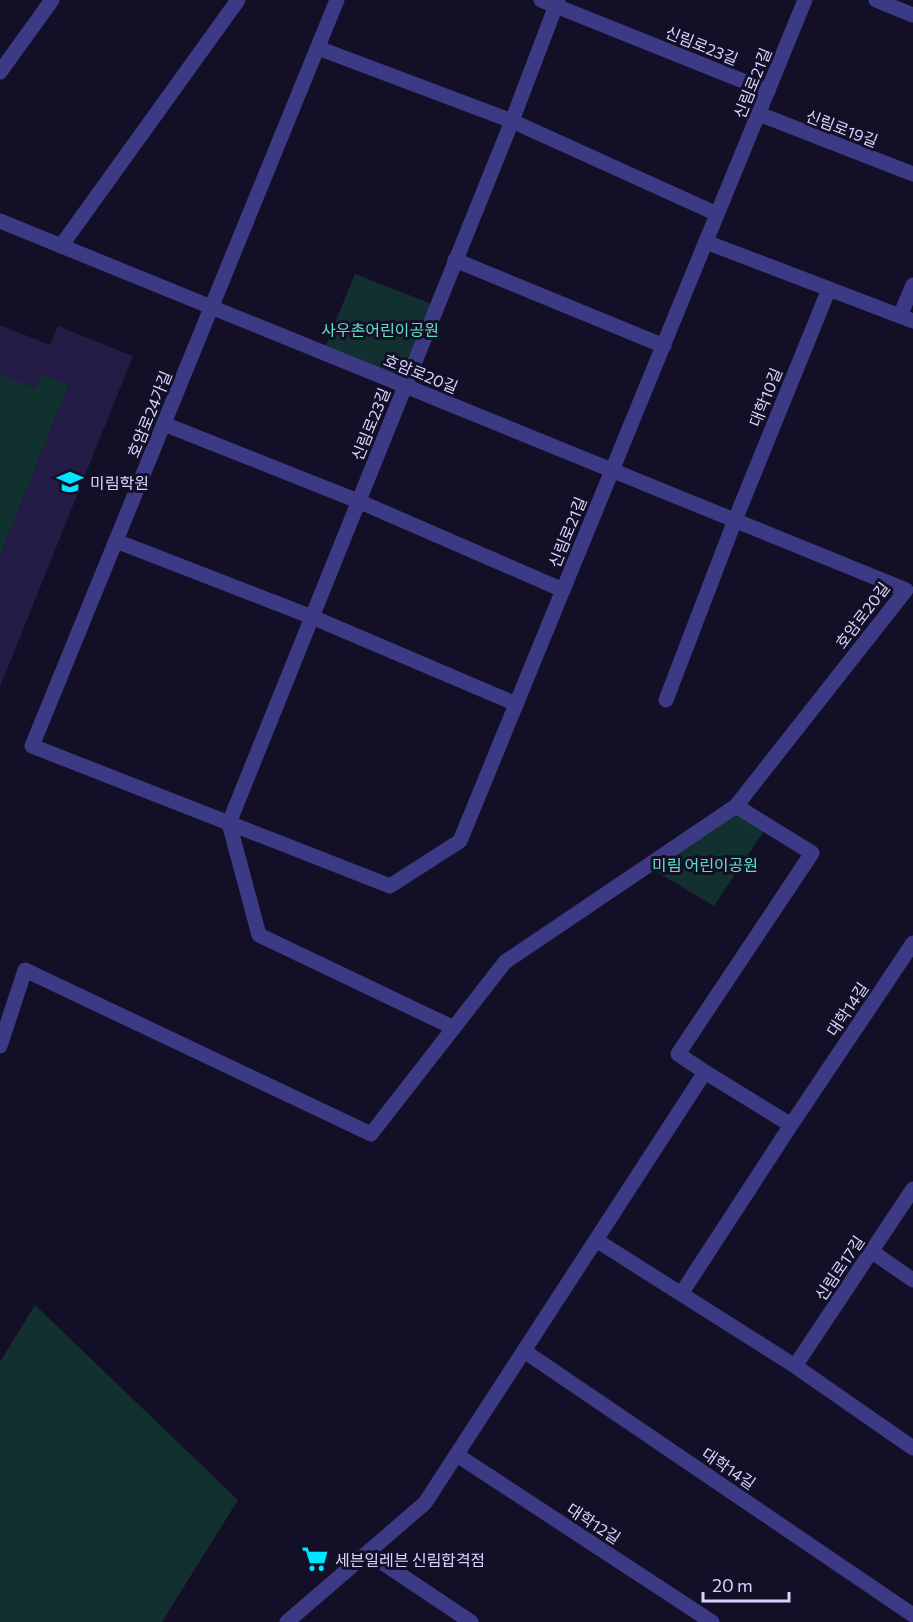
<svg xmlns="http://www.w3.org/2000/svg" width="913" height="1622" viewBox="0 0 913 1622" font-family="Commissioner,'Noto Sans KR',sans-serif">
<rect width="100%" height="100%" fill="#130f26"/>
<path fill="#12302f" d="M 355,274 L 437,306 L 404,385 L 323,352 Z
M 0,374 L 41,374 L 69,385 L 0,557 Z
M 736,806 L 768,825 L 714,906 L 647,866 Z
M 35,1305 L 238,1500 L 162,1622 L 0,1622 L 0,1362 Z"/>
<path fill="#241b47" d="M 0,325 L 50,345 L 58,326 L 133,356 L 0,687 L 0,557 L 69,385 L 41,374 L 35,388 L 0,374 Z"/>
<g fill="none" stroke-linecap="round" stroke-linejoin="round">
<path stroke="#3d3a85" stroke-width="15" d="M 541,0 L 768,91
M 876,0 L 913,15
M 759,114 L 913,174
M 61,246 L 238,0
M 455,260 L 664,346
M 164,424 L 358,501 L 563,590
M 116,541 L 312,617 L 516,704
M 229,823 L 259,935 L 454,1028
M 0,1046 L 25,970 L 371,1134 L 505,962"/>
<path stroke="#3d3a85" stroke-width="15" d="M 337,0 L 32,746 L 390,886 L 460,841 L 805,0
M 318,48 L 512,121 L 717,214
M 0,72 L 52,0
M 0,221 L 906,590 L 736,806 L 505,962
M 706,242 L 913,321
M 900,316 L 913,285
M 666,700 L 735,520 L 829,289
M 229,823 L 512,121 L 558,0
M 705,1072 L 678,1054 L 812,853 L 736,806
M 596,1240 L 795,1366 L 913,1448
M 871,1251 L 913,1280
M 681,1294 L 791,1125
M 524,1351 L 913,1615
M 795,1366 L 913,1189
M 457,1455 L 712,1622
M 368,1553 L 471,1622
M 287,1622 L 425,1503 L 705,1072 L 791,1125 L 913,943"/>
</g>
<defs>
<g id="school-bare" transform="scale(2.07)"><path d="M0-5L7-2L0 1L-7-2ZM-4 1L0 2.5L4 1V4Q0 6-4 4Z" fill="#00e5ff" stroke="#130f26" stroke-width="2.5" paint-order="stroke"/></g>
<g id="supermarket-bare" transform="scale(2.07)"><path d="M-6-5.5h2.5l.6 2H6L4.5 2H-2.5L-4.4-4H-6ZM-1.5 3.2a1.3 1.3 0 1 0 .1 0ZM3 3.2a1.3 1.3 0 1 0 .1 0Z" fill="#00e5ff" stroke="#130f26" stroke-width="2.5" paint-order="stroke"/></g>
</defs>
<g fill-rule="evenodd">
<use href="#school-bare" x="70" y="482"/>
<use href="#supermarket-bare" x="315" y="1559"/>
</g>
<g text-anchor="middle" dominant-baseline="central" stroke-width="6" stroke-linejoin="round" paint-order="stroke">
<g font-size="16" fill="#d9d4ff" stroke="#130f26">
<text transform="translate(702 45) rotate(22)">신림로23길</text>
<text transform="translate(752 83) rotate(-68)">신림로21길</text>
<text transform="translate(842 128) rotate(21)">신림로19길</text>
<text transform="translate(421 373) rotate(22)">호암로20길</text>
<text transform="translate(765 397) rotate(-68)">대학10길</text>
<text transform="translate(149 414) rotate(-68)">호암로24가길</text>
<text transform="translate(370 424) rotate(-68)">신림로23길</text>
<text transform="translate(567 532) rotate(-68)">신림로21길</text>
<text transform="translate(862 615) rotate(-53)">호암로20길</text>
<text transform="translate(847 1009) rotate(-56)">대학14길</text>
<text transform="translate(839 1268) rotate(-56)">신림로17길</text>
<text transform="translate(729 1468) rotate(34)">대학14길</text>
<text transform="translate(594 1523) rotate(33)">대학12길</text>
</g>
<g font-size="16" fill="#5fe0c0" stroke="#130f26">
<text x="380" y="329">사우촌어린이공원</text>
<text x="705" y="864">미림 어린이공원</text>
</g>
<g font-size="16" fill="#d9d4ff" stroke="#130f26" text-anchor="start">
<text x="90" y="482">미림학원</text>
<text x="335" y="1559">세븐일레븐 신림합격점</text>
</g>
</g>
<path d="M703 1592v9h86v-9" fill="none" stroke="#d9d4ff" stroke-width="3"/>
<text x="712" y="1592" font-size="18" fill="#d9d4ff" stroke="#130f26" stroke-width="4.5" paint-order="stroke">20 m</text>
</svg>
